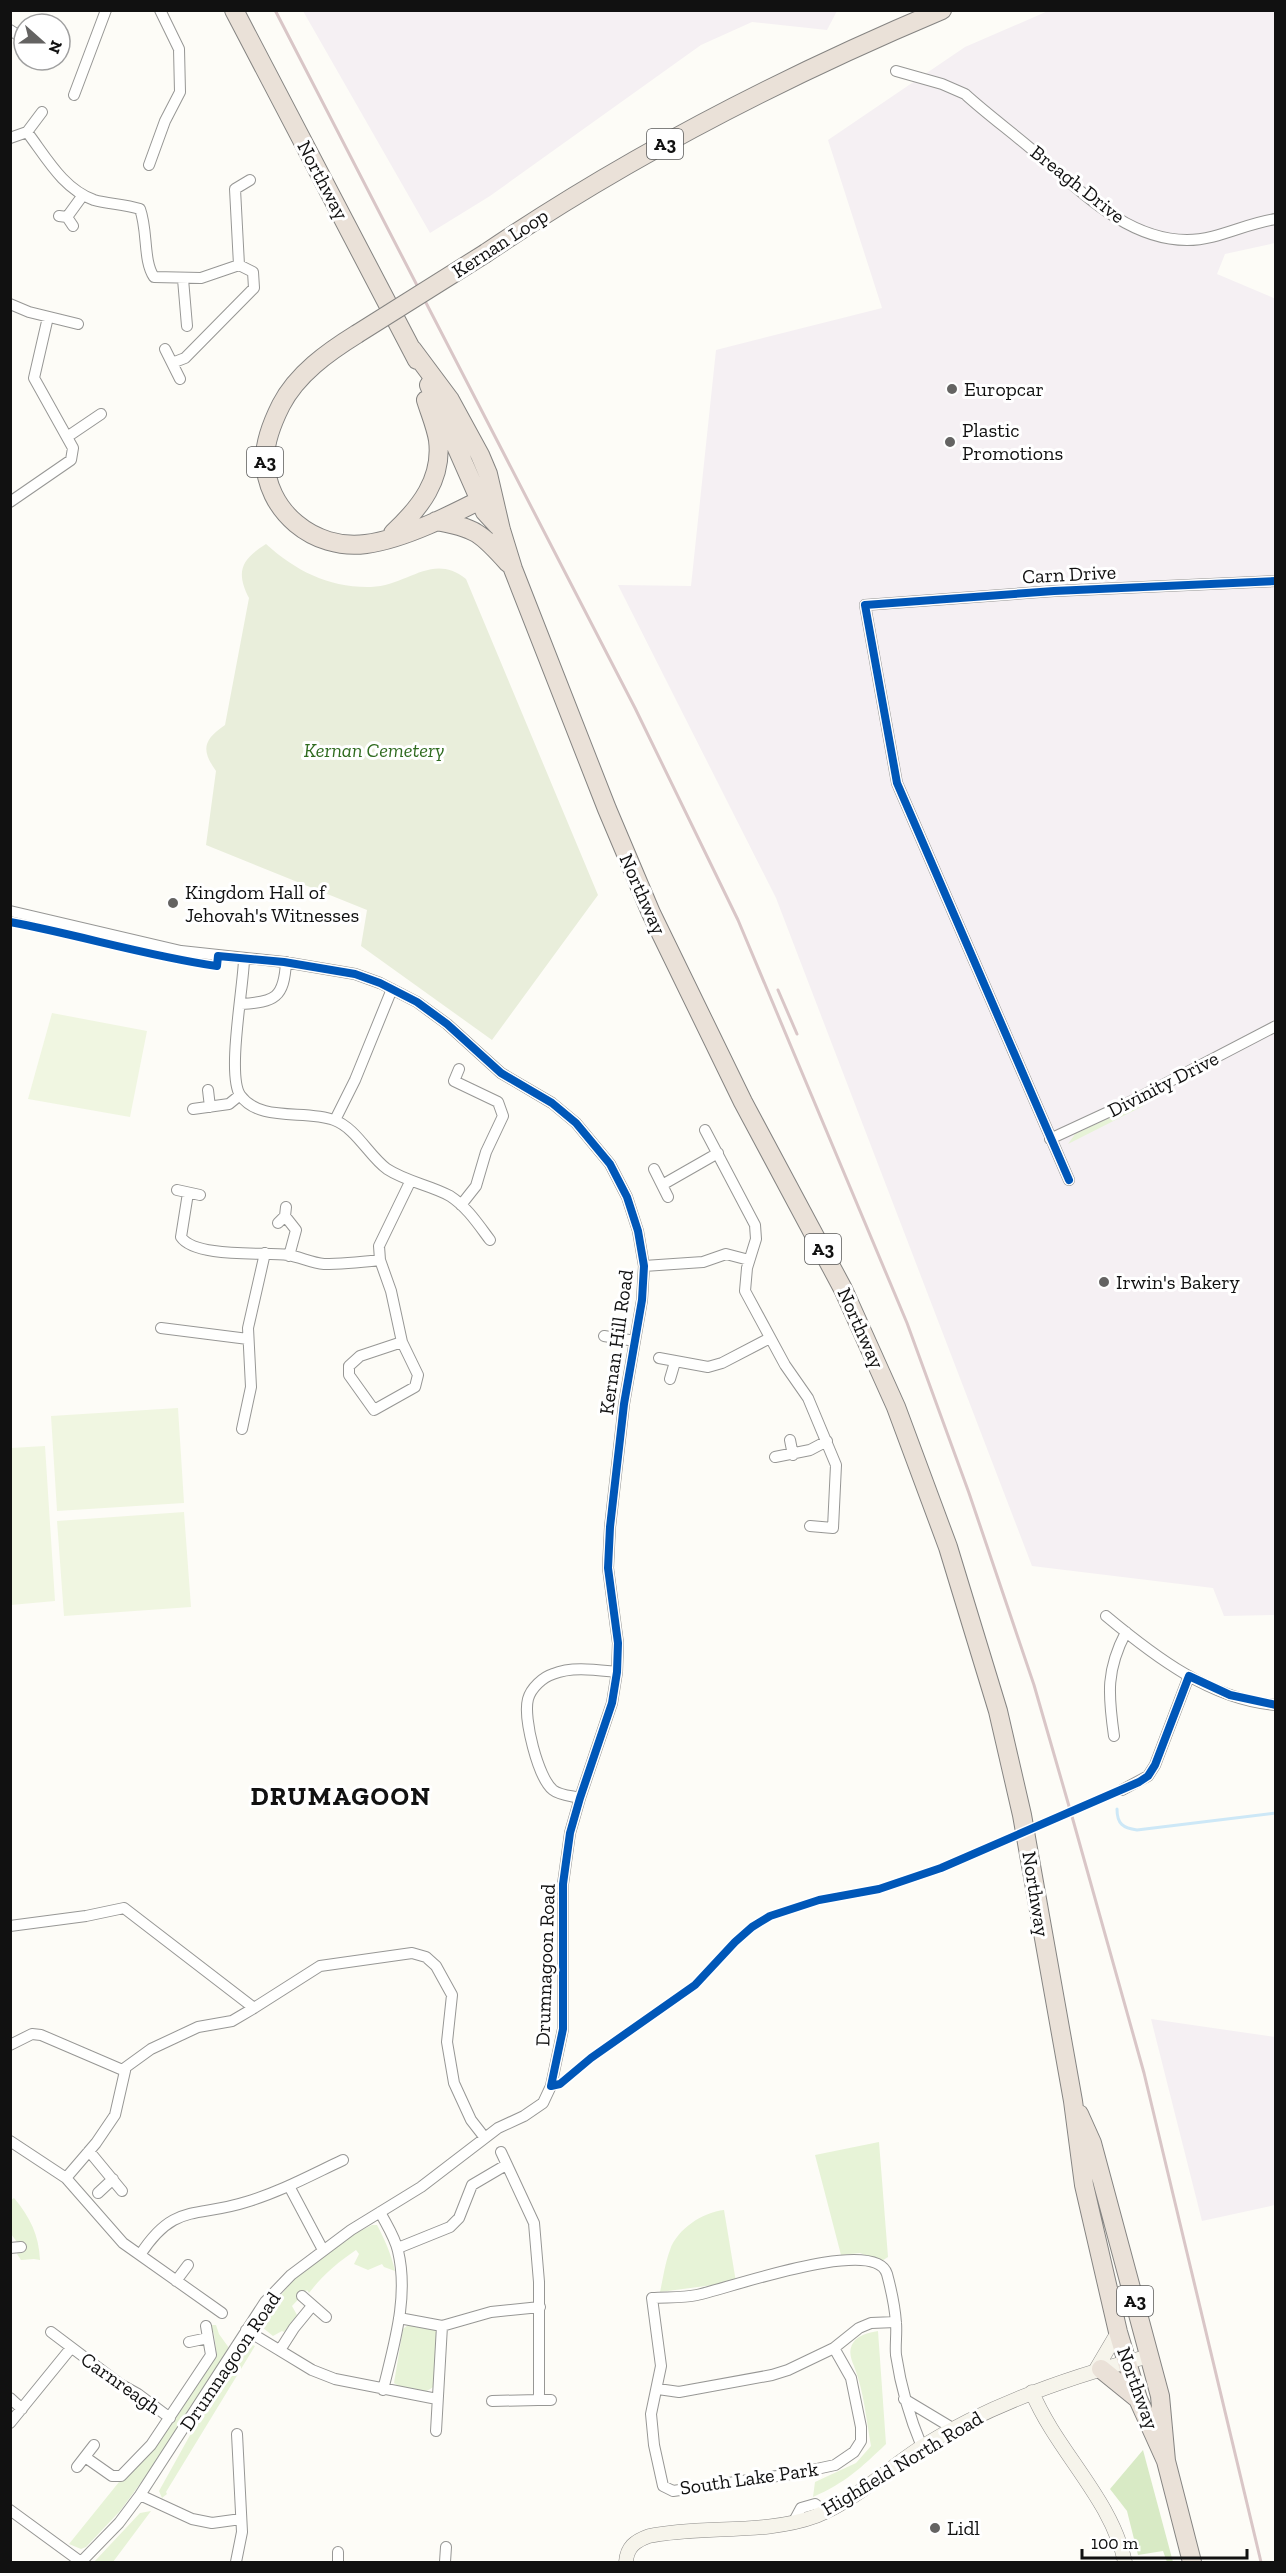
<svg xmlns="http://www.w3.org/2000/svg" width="1286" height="2573" viewBox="0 0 1286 2573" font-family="'Zilla Slab',serif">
<rect width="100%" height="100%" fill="#fdfcf7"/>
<path fill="#f5f0f3" d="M 303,11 L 837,11 L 827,30 L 752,22 L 701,45 L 490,196 L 430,233 Z
M 1048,11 L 1275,11 L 1275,243 L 1225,254 L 1217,274 L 1276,299 L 1275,1615 L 1224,1616 L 1213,1588 L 1032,1566 L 776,898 L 618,585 L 691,586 L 716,350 L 882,308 L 828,140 L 965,47 Z
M 1151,2019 L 1275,2037 L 1275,2205 L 1202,2221 Z"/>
<path fill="#e7f3d7" d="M 1144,1102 L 1143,1106 L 1068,1144 L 1075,1134 Z
M 879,2142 L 888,2257 L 882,2261 L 860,2253 L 841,2255 L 815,2155 Z
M 14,2198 C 30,2217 39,2235 40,2260 L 34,2259 L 21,2260 L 17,2254 L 25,2242 L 17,2242 L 11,2234 L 11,2200 Z
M 724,2210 L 736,2282 L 660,2292 C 663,2279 665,2263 670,2250 C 677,2229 703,2212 724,2210 Z
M 372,2225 L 377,2225 C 385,2240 391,2254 395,2271 L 384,2267 L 382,2264 L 368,2270 L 354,2264 L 359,2254 L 356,2250 C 338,2262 322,2276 309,2293 L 307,2290 L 292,2306 L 297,2315 L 284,2332 L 282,2331 L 273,2336 L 262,2327 L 262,2318 L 295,2278 L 354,2234 Z
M 210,2325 L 216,2325 L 219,2334 L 229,2348 L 148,2473 L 120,2511 L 86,2547 L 81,2549 L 69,2544 L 119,2482 L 169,2428 L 217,2356 L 214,2334 Z
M 408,2325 L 436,2329 L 440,2334 L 435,2385 C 425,2397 406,2391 394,2383 L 403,2329 Z
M 878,2331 L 886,2444 C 861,2468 845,2483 813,2497 L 815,2482 L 856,2463 L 871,2446 C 866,2418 864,2392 854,2366 C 851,2359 848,2351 853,2343 C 858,2335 868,2333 878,2331 Z
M 250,2344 L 255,2346 L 166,2492 L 167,2494 L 162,2498 L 159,2491 L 194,2428 Z
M 151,2511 L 113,2562 L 94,2562 L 140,2513 Z"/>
<path fill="#d8eac5" d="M 1143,2450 L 1173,2562 L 1167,2562 L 1163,2551 L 1138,2555 L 1127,2511 L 1110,2489 Z"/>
<path fill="#e9eedb" d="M 266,544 C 296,571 329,588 371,587 C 408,586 432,552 466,579 L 598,895 L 492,1040 L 361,946 L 367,910 L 206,845 L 216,771 C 201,750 203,740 225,725 L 249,598 C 235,571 242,559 266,544 Z"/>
<path fill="#f0f6e1" d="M 52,1013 L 147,1031 L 130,1117 L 28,1099 Z
M 178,1408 L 184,1503 L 57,1511 L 51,1416 Z
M 45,1446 L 55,1601 L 11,1605 L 11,1448 Z
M 184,1512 L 191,1607 L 64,1616 L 57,1521 Z"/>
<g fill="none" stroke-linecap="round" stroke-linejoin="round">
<path stroke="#cde8f7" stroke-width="3" d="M 1117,1809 C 1117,1824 1123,1828 1137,1830 L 1276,1813"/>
<g stroke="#979795" stroke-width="12">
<path id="street" d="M 10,30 L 24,39
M 896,71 L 942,84 L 965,94 C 988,115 1013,133 1036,153 C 1079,189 1126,240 1187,240 C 1218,240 1246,223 1276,219
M 74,95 L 106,10
M 27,132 C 46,157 63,189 94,200 C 108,204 124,204 140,209 C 148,231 143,261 154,277 L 201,278 L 239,265 L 253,272 L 254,288 L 185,358 L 172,363
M 10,138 L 27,132 L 42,112
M 149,165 L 165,121 L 180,92 L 179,49 L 160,10
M 59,216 L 67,217 L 73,226
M 67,217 L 83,195
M 239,265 L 235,189 L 250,180
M 183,279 L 187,326
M 10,304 L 29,312 L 78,324
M 165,349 L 180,379
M 67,437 L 101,414
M 10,502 L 71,460 L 73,448 L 34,378 L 48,317
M 10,911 L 181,951 L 284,962 L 355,974 L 380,983 L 417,1002 L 447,1024 L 501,1073 L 552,1103 L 576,1123 L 610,1164 L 627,1197 L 638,1231 L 644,1266 L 642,1300 L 624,1404 L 610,1527 L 608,1568 L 618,1643 L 617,1672 L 612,1703 L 580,1798 L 570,1833 L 563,1884 L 563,2029 L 551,2086 L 543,2103 L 524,2116 L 498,2128 L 421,2187 L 351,2230 L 291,2275 L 265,2302 L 140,2495 L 119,2523 L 81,2562
M 244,960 C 243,989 227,1074 240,1095 C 260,1123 305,1109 334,1120 C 356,1128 369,1156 387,1169 C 407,1182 430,1185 450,1196 C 467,1207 478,1224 490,1240
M 241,1004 C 275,1002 284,998 286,962
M 459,1069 L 454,1081 L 498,1102 L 503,1116 L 486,1152 L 476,1186 L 461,1205
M 208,1090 L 210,1107
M 193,1109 L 229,1104 L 240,1095
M 335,1120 L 355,1080 L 392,989
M 705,1130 L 755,1225 L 756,1239 L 747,1268 L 745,1291 L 785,1365 L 808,1398 L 836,1465 L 833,1528 L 810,1526
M 1050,1139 L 1132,1101 L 1276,1026
M 654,1169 L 668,1197
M 1069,1180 L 897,783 L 865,605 L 1054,591 L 1276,581
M 662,1185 L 718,1153
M 177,1190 L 200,1195
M 188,1193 L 181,1237 C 195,1258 263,1252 288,1255 C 300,1257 312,1263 324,1264 C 342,1264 362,1262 380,1260 L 379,1246 L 410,1182
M 285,1216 L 296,1230 L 289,1256
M 278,1223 L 285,1216 L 286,1207
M 380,1260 L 391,1291 L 402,1342 L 418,1375 L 415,1387 L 374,1410 L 349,1375 L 349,1366 L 360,1356 L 402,1342
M 644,1266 L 703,1262 L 726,1254 L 749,1260
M 161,1328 L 248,1339
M 604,1336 L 635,1341
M 659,1358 L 708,1367 L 722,1363 L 770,1338
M 670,1379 L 675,1362
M 242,1429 L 251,1387 L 248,1328 L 265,1253
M 790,1440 L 793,1455
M 775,1457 L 810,1450 L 827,1441
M 1106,1616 C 1154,1656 1211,1700 1276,1705
M 1114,1736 C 1108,1694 1106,1670 1126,1632
M 1122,1790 L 1148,1776 L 1155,1765 L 1189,1676
M 580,1798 C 572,1796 559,1795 553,1790 C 538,1778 523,1718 528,1699 C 531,1688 543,1677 553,1674 C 572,1666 597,1670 617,1672
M 10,1926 L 86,1916 L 124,1908 L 254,2008 L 232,2021 L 198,2027 L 151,2049 L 122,2070
M 254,2008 L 320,1966 L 412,1953 L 426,1957 L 436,1966 L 452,1995 L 447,2042 L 454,2083 L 471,2120 L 485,2138
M 10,2045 L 32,2034 L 41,2035 L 125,2071 L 115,2115 L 96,2143 L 66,2178
M 10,2141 L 66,2178 L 123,2243 L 222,2313
M 89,2151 L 122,2191
M 289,2186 L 323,2250
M 98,2193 L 113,2179
M 380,2212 C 386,2224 395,2237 398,2251 C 409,2297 394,2344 383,2390
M 10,2248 L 21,2247
M 398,2248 L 450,2227 L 459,2218 L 472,2185 L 506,2165
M 140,2255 C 174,2202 196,2218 246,2202 C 280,2192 311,2175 343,2160
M 176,2281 L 188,2265
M 302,2296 L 326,2317
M 399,2318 L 442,2326 L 491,2312 L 540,2307
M 246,2330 L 312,2370 L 335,2379 L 437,2399
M 51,2332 L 120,2384 L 138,2394 L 170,2418
M 189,2342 L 208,2338
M 834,2348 L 851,2378 L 861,2427 L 861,2441 L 854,2452 L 835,2465 L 798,2473 L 673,2491 L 663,2486 L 654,2445 L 651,2414 L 661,2366 L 652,2298 C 667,2297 683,2298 697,2295 C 727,2289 875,2235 887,2274 C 891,2289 895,2308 896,2323 C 897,2334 895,2345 896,2355 C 901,2388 909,2416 922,2447
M 280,2350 L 294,2328 L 312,2306
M 658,2389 L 679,2392 L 772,2375 L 788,2370 L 834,2348 L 859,2328 L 871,2323 L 896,2322
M 10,2398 L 22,2409
M 904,2399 L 954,2429
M 538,2400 L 551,2400
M 492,2401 L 538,2400 L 539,2394 L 539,2282 L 534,2223 L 501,2152
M 10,2423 L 71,2348
M 436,2431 L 442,2326
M 85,2457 L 112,2476 L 121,2476 L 151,2445 L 211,2355 L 206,2326
M 77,2467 L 94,2445
M 140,2495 L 192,2519 L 212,2523 L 241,2519
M 10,2510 L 81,2562
M 794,2521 L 801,2508 L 815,2504 L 825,2512
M 236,2562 L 242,2532 L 237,2434
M 338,2562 L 338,2552
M 445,2562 L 446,2547"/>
</g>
<g stroke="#8e8d8b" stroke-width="15">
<path id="secondary" d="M 1095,2371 L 1118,2332
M 1032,2392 C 1057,2452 1111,2498 1125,2562
M 626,2562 C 627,2547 635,2541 649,2536 C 703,2525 765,2535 816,2516 C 856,2500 887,2469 923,2446 C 993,2403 1071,2376 1150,2356"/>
</g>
<g stroke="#858482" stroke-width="20">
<path id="highway" d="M 234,10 L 417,360
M 486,253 C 629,156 783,77 942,10
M 357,334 C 328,352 297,374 281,405 C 273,421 265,440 265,458 C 265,511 314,551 366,544 C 405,539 455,513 490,495
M 412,349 L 450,400 L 480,455 L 488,474 L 501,530 L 513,569 L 607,809 L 651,913 L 743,1102 L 843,1289 L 896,1407 L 948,1547 L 998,1711 L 1022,1815 L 1073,2101 L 1084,2185 L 1118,2332 L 1138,2399 L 1166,2461
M 429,385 L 485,512 L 498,526
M 436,521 C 475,527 482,534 508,563
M 393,533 C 420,508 443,479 438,440 C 436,427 430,413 426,400
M 1079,2114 L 1092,2143 L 1160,2396 L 1166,2461 L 1192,2562
M 1101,2369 L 1138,2399"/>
</g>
<use href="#street" stroke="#fffffe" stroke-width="10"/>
<use href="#secondary" stroke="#f6f4eb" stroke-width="14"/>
<use href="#highway" stroke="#eae1d8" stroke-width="18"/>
<path stroke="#d9c6c7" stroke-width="3" d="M 275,10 L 635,708 L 738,920 L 907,1323 L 969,1493 L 1034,1685 L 1073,1820 L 1144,2073 L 1261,2562
M 778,990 L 797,1034"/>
<g stroke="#858482" stroke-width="20" stroke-linecap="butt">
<path id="highway-bridge" d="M 357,334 L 486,253"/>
</g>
<use href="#highway-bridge" stroke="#eae1d8" stroke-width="18"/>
<g stroke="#fff" stroke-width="11">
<path id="cycleway" d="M 10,922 C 80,935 147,956 217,966 L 218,956 L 284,962 L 355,974 L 380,983 L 417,1002 L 447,1024 L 501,1073 L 552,1103 L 576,1123 L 610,1164 L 627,1197 L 638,1231 L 644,1266 L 642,1300 L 624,1404 L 610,1527 L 608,1568 L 618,1643 L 617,1672 L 612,1703 L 580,1798 L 570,1833 L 563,1884 L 563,2029 L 551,2086 L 560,2084 L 591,2058 L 695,1985 L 735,1942 L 752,1927 L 770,1916 L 819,1900 L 879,1889 L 941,1868 L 1139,1782 L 1148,1776 L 1155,1765 L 1189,1676 L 1230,1695 L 1276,1705
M 1069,1180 L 897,783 L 865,605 L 1054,591 L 1276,581"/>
</g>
<use href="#cycleway" stroke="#0057b8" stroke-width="8"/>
</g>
<g fill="#646362" stroke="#fff" stroke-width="2">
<circle cx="952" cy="389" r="6"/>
<circle cx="950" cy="442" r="6"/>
<circle cx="173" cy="903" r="6"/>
<circle cx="1104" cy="1282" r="6"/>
<circle cx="935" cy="2528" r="6"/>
</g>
<g text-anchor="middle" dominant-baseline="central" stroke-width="6" stroke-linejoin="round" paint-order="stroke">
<g fill="#fff" stroke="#585858" stroke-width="1.5">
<rect x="647" y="129" width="36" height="30" rx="4.5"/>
<rect x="247" y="447" width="36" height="30" rx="4.5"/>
<rect x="805" y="1234" width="36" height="30" rx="4.5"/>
<rect x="1117" y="2286" width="36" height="30" rx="4.5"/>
</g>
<g font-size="18" font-weight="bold" fill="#111">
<text x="665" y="144">A3</text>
<text x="265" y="462">A3</text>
<text x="823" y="1249">A3</text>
<text x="1135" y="2301">A3</text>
</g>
<g font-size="20" fill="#111" stroke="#fff">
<text transform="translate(323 180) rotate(62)">Northway</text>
<text transform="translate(1078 184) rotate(38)">Breagh Drive</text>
<text transform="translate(500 243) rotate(-33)">Kernan Loop</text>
<text transform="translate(1069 574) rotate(-3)">Carn Drive</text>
<text transform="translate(643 894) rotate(66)">Northway</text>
<text transform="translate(1163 1084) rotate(-27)">Divinity Drive</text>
<text transform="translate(861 1328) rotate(66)">Northway</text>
<text transform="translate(616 1342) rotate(-82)">Kernan Hill Road</text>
<text transform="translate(1036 1894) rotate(81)">Northway</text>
<text transform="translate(545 1965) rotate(-88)">Drumnagoon Road</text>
<text transform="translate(230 2361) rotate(-56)">Drumnagoon Road</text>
<text transform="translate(121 2383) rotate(35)">Carnreagh</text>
<text transform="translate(1138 2388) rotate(70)">Northway</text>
<text transform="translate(902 2463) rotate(-31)">Highfield North Road</text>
<text transform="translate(749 2478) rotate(-8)">South Lake Park</text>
</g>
<g font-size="20" fill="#111" stroke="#fff" text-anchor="start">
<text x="964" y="389">Europcar</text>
<text x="962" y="430">Plastic<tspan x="962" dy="23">Promotions</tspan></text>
<text x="185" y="892">Kingdom Hall of<tspan x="185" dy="23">Jehovah's Witnesses</tspan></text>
<text x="1116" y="1282">Irwin's Bakery</text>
<text x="947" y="2528">Lidl</text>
</g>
<g font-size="20" font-style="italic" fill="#2f6b1f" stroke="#fff">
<text x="374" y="750">Kernan Cemetery</text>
</g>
<g font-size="26" font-weight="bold" letter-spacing="1.5" fill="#111" stroke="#fff">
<text x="341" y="1796">DRUMAGOON</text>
</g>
</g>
<rect width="1286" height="2573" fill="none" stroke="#111111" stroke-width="24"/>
<g transform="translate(42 42) rotate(111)"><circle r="28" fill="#ffffff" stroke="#a0a0a0" stroke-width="1.5"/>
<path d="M0-4.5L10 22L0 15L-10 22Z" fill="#646362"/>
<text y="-9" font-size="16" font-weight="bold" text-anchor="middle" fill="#111111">N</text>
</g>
<path d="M1082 2549v9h165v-9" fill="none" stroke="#111111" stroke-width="3"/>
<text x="1091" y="2549" font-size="18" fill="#111111" stroke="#ffffff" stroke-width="4.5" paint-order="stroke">100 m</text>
</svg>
